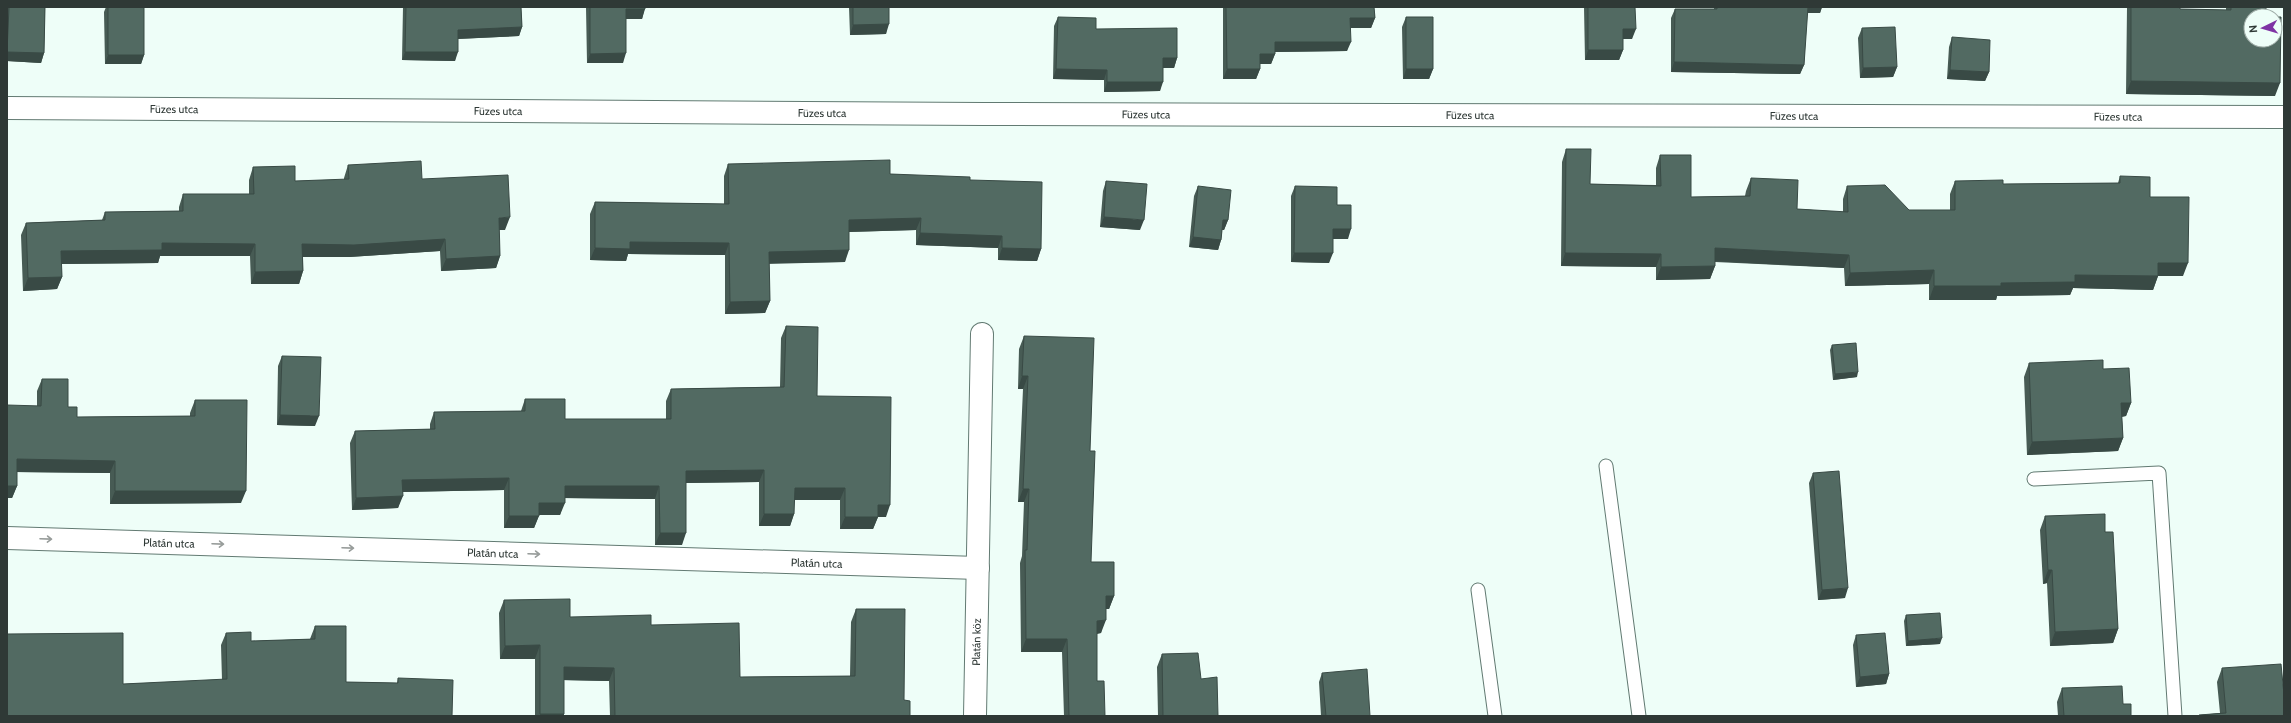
<svg xmlns="http://www.w3.org/2000/svg" width="2291" height="723" viewBox="0 0 2291 723" font-family="Cabin,sans-serif">
<rect width="100%" height="100%" fill="#eefef8"/>
<g fill="none" stroke-linecap="round" stroke-linejoin="round">
<g stroke="#627a72" stroke-width="15">
<path id="service" d="M 1606,466 L 1639,716
M 2034,479 L 2159,473 L 2175,716
M 1478,590 L 1495,716"/>
</g>
<g stroke="#627a72" stroke-width="24">
<g id="minor">
<path id="s1" d="M 7,108 L 983,114 L 2284,117"/>
<path id="s2" d="M 7,538 L 978,568"/>
<path id="s3" d="M 975,716 L 982,334"/>
</g>
</g>
<use href="#service" stroke="#fff" stroke-width="13"/>
<use href="#minor" stroke="#fff" stroke-width="22"/>
</g>
<path fill="#475b54" d="M 7,7 L 45,7 L 44,53 L 41,63 L 7,61 Z
M 106,7 L 144,7 L 144,55 L 141,64 L 105,64 L 104,12 Z
M 403,7 L 521,7 L 522,27 L 519,36 L 458,39 L 455,61 L 402,60 Z
M 586,7 L 645,7 L 642,19 L 626,19 L 623,63 L 587,63 Z
M 849,7 L 889,7 L 886,34 L 850,35 Z
M 1223,7 L 1374,7 L 1375,18 L 1371,28 L 1351,28 L 1347,51 L 1275,52 L 1275,54 L 1271,64 L 1260,64 L 1260,69 L 1256,79 L 1223,79 Z
M 1584,7 L 1635,7 L 1632,39 L 1623,39 L 1623,50 L 1619,60 L 1585,60 Z
M 1714,7 L 1822,7 L 1820,13 L 1807,13 L 1804,65 L 1800,74 L 1671,72 L 1671,18 L 1675,9 L 1714,9 Z
M 2127,7 L 2180,7 L 2180,9 L 2226,10 L 2226,7 L 2266,7 L 2266,16 L 2275,96 L 2126,94 Z
M 1058,17 L 1096,29 L 1177,58 L 1174,68 L 1163,68 L 1160,91 L 1104,92 L 1104,80 L 1053,79 L 1054,26 Z
M 1406,17 L 1433,69 L 1429,79 L 1403,79 L 1402,27 Z
M 1862,28 L 1897,67 L 1893,77 L 1860,78 L 1858,38 Z
M 1952,37 L 1989,72 L 1985,81 L 1947,79 L 1949,47 Z
M 1566,149 L 1590,184 L 1656,185 L 1656,168 L 1660,155 L 1691,197 L 1745,196 L 1746,191 L 1751,178 L 1797,209 L 1843,212 L 1843,199 L 1847,186 L 1909,210 L 1950,210 L 1950,194 L 1955,181 L 2003,184 L 2118,183 L 2120,176 L 2150,197 L 2183,276 L 2158,276 L 2153,290 L 2073,288 L 2070,295 L 1997,296 L 1996,300 L 1929,300 L 1929,284 L 1845,286 L 1844,268 L 1715,262 L 1715,266 L 1710,279 L 1656,280 L 1656,267 L 1561,266 L 1562,162 Z
M 728,164 L 890,174 L 970,180 L 1041,249 L 1037,261 L 998,260 L 998,248 L 916,245 L 916,230 L 849,232 L 845,262 L 769,263 L 770,301 L 765,313 L 725,314 L 725,255 L 628,254 L 626,261 L 590,260 L 590,214 L 595,202 L 724,204 L 724,176 Z
M 348,165 L 422,179 L 505,230 L 499,230 L 500,256 L 496,268 L 441,271 L 440,251 L 349,257 L 303,257 L 303,271 L 299,284 L 251,284 L 250,256 L 160,256 L 158,263 L 61,264 L 62,277 L 57,289 L 23,291 L 21,235 L 26,223 L 102,220 L 105,212 L 179,211 L 179,207 L 183,194 L 249,194 L 249,180 L 253,167 L 295,181 L 344,180 L 344,178 Z
M 1106,181 L 1140,230 L 1100,227 L 1103,191 Z
M 1198,186 L 1228,220 L 1224,230 L 1222,230 L 1221,240 L 1218,250 L 1189,247 L 1194,196 Z
M 1295,186 L 1337,205 L 1348,239 L 1333,239 L 1329,263 L 1291,262 L 1291,196 Z
M 786,326 L 817,396 L 886,517 L 878,517 L 873,529 L 840,529 L 840,500 L 794,500 L 794,514 L 790,526 L 759,526 L 759,482 L 686,483 L 682,545 L 655,545 L 655,499 L 565,498 L 560,515 L 539,515 L 534,528 L 504,528 L 504,490 L 403,492 L 398,508 L 352,510 L 350,443 L 355,431 L 430,429 L 430,424 L 434,412 L 521,411 L 525,399 L 565,419 L 666,419 L 666,401 L 671,389 L 780,387 L 781,338 Z
M 1024,336 L 1090,451 L 1091,562 L 1114,596 L 1109,609 L 1106,609 L 1101,633 L 1097,634 L 1097,681 L 1105,716 L 1064,716 L 1062,652 L 1021,652 L 1020,563 L 1022,556 L 1024,502 L 1018,502 L 1023,389 L 1018,389 L 1019,349 Z
M 1832,345 L 1857,377 L 1833,380 L 1830,350 Z
M 282,356 L 315,426 L 277,425 L 278,366 Z
M 2029,363 L 2103,369 L 2131,403 L 2126,416 L 2122,417 L 2123,438 L 2118,451 L 2027,455 L 2024,377 Z
M 42,379 L 77,417 L 190,416 L 190,413 L 195,400 L 241,503 L 110,504 L 110,473 L 17,472 L 17,486 L 12,498 L 7,498 L 37,406 L 37,391 Z
M 1813,473 L 1845,598 L 1818,600 L 1809,483 Z
M 2045,516 L 2105,532 L 2118,629 L 2113,643 L 2050,646 L 2047,583 L 2043,584 L 2040,530 Z
M 504,600 L 570,617 L 651,625 L 740,677 L 850,676 L 851,622 L 856,609 L 904,700 L 910,716 L 610,716 L 609,681 L 564,680 L 564,716 L 535,716 L 535,659 L 500,659 L 499,613 Z
M 1906,615 L 1940,644 L 1906,646 L 1904,621 Z
M 315,626 L 346,682 L 397,683 L 398,678 L 452,716 L 123,684 L 222,680 L 221,645 L 226,633 L 251,641 L 310,639 Z
M 1856,635 L 1889,674 L 1886,684 L 1856,687 L 1853,645 Z
M 1162,654 L 1201,679 L 1218,716 L 1158,716 L 1157,667 Z
M 2222,668 L 2284,695 L 2284,716 L 2198,716 L 2199,715 L 2220,713 L 2217,682 Z
M 1322,673 L 1370,716 L 1321,716 L 1319,682 Z
M 2062,688 L 2123,704 L 2131,716 L 2058,716 L 2057,702 Z"/>
<path fill="#394a45" d="M 1807,7 L 1822,7 L 1820,13 L 1804,13 Z
M 626,9 L 645,9 L 642,19 L 622,19 Z
M 1350,18 L 1375,18 L 1371,28 L 1347,28 Z
M 889,24 L 886,34 L 850,35 L 853,25 Z
M 522,27 L 519,36 L 455,39 L 458,30 Z
M 1623,29 L 1636,29 L 1632,39 L 1619,39 Z
M 1275,42 L 1351,42 L 1347,51 L 1271,52 Z
M 1588,50 L 1623,50 L 1619,60 L 1585,60 Z
M 7,52 L 44,53 L 41,63 L 7,61 Z
M 405,52 L 458,52 L 455,61 L 402,60 Z
M 626,53 L 623,63 L 587,63 L 590,54 Z
M 1260,54 L 1275,54 L 1271,64 L 1256,64 Z
M 108,55 L 144,55 L 141,64 L 105,64 Z
M 1163,58 L 1177,58 L 1174,68 L 1159,68 Z
M 1674,62 L 1804,65 L 1800,74 L 1671,72 Z
M 1897,67 L 1893,77 L 1860,78 L 1863,68 Z
M 1056,69 L 1107,70 L 1104,80 L 1053,79 Z
M 1227,69 L 1260,69 L 1256,79 L 1223,79 Z
M 1406,69 L 1433,69 L 1429,79 L 1403,79 Z
M 1950,70 L 1989,72 L 1985,81 L 1947,79 Z
M 2131,81 L 2280,83 L 2275,96 L 2126,94 Z
M 1107,82 L 1163,82 L 1160,91 L 1104,92 Z
M 510,217 L 505,230 L 494,230 L 499,218 Z
M 1104,217 L 1144,220 L 1140,230 L 1100,227 Z
M 921,218 L 916,230 L 845,232 L 849,220 Z
M 1223,220 L 1228,220 L 1224,230 L 1219,229 Z
M 1333,229 L 1351,229 L 1348,239 L 1329,239 Z
M 920,233 L 1002,236 L 998,248 L 916,245 Z
M 1193,237 L 1221,240 L 1218,250 L 1189,247 Z
M 445,239 L 440,251 L 349,257 L 298,257 L 302,244 Z
M 630,242 L 729,243 L 725,255 L 628,254 L 626,261 L 590,260 L 595,248 Z
M 162,243 L 255,244 L 250,256 L 160,256 L 158,263 L 56,264 L 61,251 Z
M 1002,248 L 1041,249 L 1037,261 L 998,260 Z
M 1715,248 L 1849,255 L 1844,268 L 1710,261 Z
M 849,250 L 845,262 L 765,264 L 769,252 Z
M 1294,253 L 1333,253 L 1329,263 L 1291,262 Z
M 1565,253 L 1661,254 L 1656,267 L 1561,266 Z
M 500,256 L 496,268 L 441,271 L 446,259 Z
M 2158,263 L 2188,263 L 2183,276 L 2153,276 Z
M 1715,266 L 1710,279 L 1656,280 L 1661,267 Z
M 1934,270 L 1929,284 L 1845,286 L 1850,273 Z
M 303,271 L 299,284 L 251,284 L 255,272 Z
M 2075,275 L 2158,276 L 2153,290 L 2073,288 L 2070,295 L 1997,296 L 1996,300 L 1929,300 L 1934,286 L 2001,283 Z
M 62,277 L 57,289 L 23,291 L 28,278 Z
M 770,301 L 765,313 L 725,314 L 730,302 Z
M 1858,372 L 1857,377 L 1833,380 L 1835,374 Z
M 1022,376 L 1028,376 L 1023,389 L 1018,389 Z
M 2121,403 L 2131,403 L 2126,416 L 2116,417 Z
M 280,415 L 319,416 L 315,426 L 277,425 Z
M 2123,438 L 2118,451 L 2027,455 L 2032,442 Z
M 17,459 L 115,461 L 110,473 L 13,472 Z
M 764,470 L 759,482 L 681,483 L 686,471 Z
M 509,478 L 504,490 L 398,492 L 402,480 Z
M 7,486 L 17,486 L 12,498 L 7,498 Z
M 565,486 L 659,486 L 655,499 L 560,498 Z
M 795,488 L 845,488 L 840,500 L 790,500 Z
M 1023,489 L 1029,489 L 1024,502 L 1018,502 Z
M 115,491 L 246,491 L 241,503 L 110,504 Z
M 403,496 L 398,508 L 352,510 L 356,498 Z
M 539,503 L 565,503 L 560,515 L 534,515 Z
M 878,505 L 890,505 L 886,517 L 874,517 Z
M 764,514 L 794,514 L 790,526 L 759,526 Z
M 509,516 L 539,516 L 534,528 L 504,528 Z
M 845,517 L 878,517 L 873,529 L 840,529 Z
M 660,533 L 686,533 L 682,545 L 655,545 Z
M 2048,570 L 2052,570 L 2047,583 L 2043,584 Z
M 1848,588 L 1845,598 L 1818,600 L 1822,590 Z
M 1106,596 L 1114,596 L 1109,609 L 1101,609 Z
M 1106,620 L 1101,633 L 1092,634 L 1097,621 Z
M 2118,629 L 2113,643 L 2050,646 L 2055,632 Z
M 1942,638 L 1940,644 L 1906,646 L 1908,641 Z
M 1026,639 L 1067,639 L 1062,652 L 1021,652 Z
M 540,645 L 535,659 L 500,659 L 505,646 Z
M 564,667 L 614,668 L 609,681 L 559,680 Z
M 1889,674 L 1886,684 L 1856,687 L 1860,677 Z
M 540,714 L 564,714 L 564,716 L 540,716 Z"/>
<path fill="#526a62" stroke="#394a45" d="M 9,7 L 45,7 L 44,53 L 7,52 Z
M 108,7 L 144,7 L 144,55 L 108,55 Z
M 406,7 L 521,7 L 522,27 L 458,30 L 458,52 L 405,52 Z
M 590,7 L 645,7 L 645,9 L 626,9 L 626,53 L 590,54 Z
M 853,7 L 889,7 L 889,24 L 853,25 Z
M 1226,7 L 1374,7 L 1375,18 L 1350,18 L 1351,42 L 1275,42 L 1275,54 L 1260,54 L 1260,69 L 1227,69 Z
M 1588,7 L 1635,7 L 1636,29 L 1623,29 L 1623,50 L 1588,50 Z
M 1717,7 L 1808,7 L 1804,65 L 1674,62 L 1675,9 L 1717,9 Z
M 2131,7 L 2180,7 L 2180,9 L 2231,10 L 2231,7 L 2266,7 L 2266,16 L 2251,16 L 2251,40 L 2275,40 L 2275,17 L 2281,17 L 2280,83 L 2131,81 Z
M 1058,17 L 1096,18 L 1096,29 L 1177,28 L 1177,58 L 1163,58 L 1163,82 L 1107,82 L 1107,70 L 1056,69 Z
M 1406,17 L 1433,17 L 1433,69 L 1406,69 Z
M 1895,27 L 1897,67 L 1863,68 L 1862,28 Z
M 1952,37 L 1990,40 L 1989,72 L 1950,70 Z
M 1566,149 L 1591,149 L 1590,184 L 1661,186 L 1660,155 L 1691,155 L 1691,197 L 1750,196 L 1751,178 L 1798,180 L 1797,209 L 1848,212 L 1847,186 L 1885,185 L 1909,210 L 1955,210 L 1955,181 L 2003,180 L 2003,184 L 2120,183 L 2120,176 L 2150,177 L 2150,197 L 2189,197 L 2188,263 L 2158,263 L 2158,276 L 2075,275 L 2075,282 L 2001,283 L 2001,286 L 1934,286 L 1934,270 L 1850,273 L 1849,255 L 1715,248 L 1715,266 L 1661,267 L 1661,254 L 1565,253 Z
M 890,160 L 890,174 L 970,177 L 970,180 L 1042,182 L 1041,249 L 1002,248 L 1002,236 L 920,233 L 921,218 L 849,220 L 849,250 L 769,252 L 770,301 L 730,302 L 729,243 L 630,242 L 630,249 L 595,248 L 595,202 L 729,204 L 728,164 Z
M 421,161 L 422,179 L 508,175 L 510,217 L 499,218 L 500,256 L 446,259 L 445,239 L 354,245 L 302,244 L 303,271 L 255,272 L 255,244 L 162,243 L 162,250 L 61,251 L 62,277 L 28,278 L 26,223 L 105,220 L 105,212 L 183,211 L 183,194 L 254,194 L 253,167 L 295,166 L 295,181 L 349,179 L 348,165 Z
M 1106,181 L 1147,184 L 1144,220 L 1104,217 Z
M 1198,186 L 1231,190 L 1228,220 L 1223,220 L 1221,240 L 1193,237 Z
M 1295,186 L 1337,187 L 1337,205 L 1351,205 L 1351,229 L 1333,229 L 1333,253 L 1294,253 Z
M 786,326 L 818,327 L 817,396 L 891,397 L 890,505 L 878,505 L 878,517 L 845,517 L 845,488 L 795,488 L 794,514 L 764,514 L 764,470 L 686,471 L 686,533 L 660,533 L 659,486 L 565,486 L 565,503 L 539,503 L 539,516 L 509,516 L 509,478 L 402,480 L 403,496 L 356,498 L 355,431 L 435,429 L 434,412 L 525,411 L 525,399 L 565,399 L 565,419 L 671,419 L 671,389 L 784,387 Z
M 1024,336 L 1094,338 L 1090,451 L 1095,451 L 1091,562 L 1114,562 L 1114,596 L 1106,596 L 1106,620 L 1097,621 L 1097,681 L 1104,681 L 1105,716 L 1069,716 L 1067,639 L 1026,639 L 1025,550 L 1027,550 L 1029,489 L 1023,489 L 1028,376 L 1022,376 Z
M 1856,343 L 1858,372 L 1835,374 L 1832,345 Z
M 282,356 L 321,357 L 319,416 L 280,415 Z
M 2103,360 L 2103,369 L 2129,368 L 2131,403 L 2121,403 L 2123,438 L 2032,442 L 2029,363 Z
M 42,379 L 68,379 L 68,407 L 77,407 L 77,417 L 195,416 L 195,400 L 247,400 L 246,491 L 115,491 L 115,461 L 17,459 L 17,486 L 7,486 L 7,405 L 41,406 Z
M 1839,471 L 1848,588 L 1822,590 L 1813,473 Z
M 2105,514 L 2105,532 L 2113,532 L 2118,629 L 2055,632 L 2052,570 L 2048,570 L 2045,516 Z
M 570,599 L 570,617 L 651,615 L 651,625 L 739,623 L 740,677 L 855,676 L 856,609 L 905,609 L 904,700 L 910,701 L 910,716 L 615,716 L 614,668 L 564,667 L 564,714 L 540,714 L 540,645 L 505,646 L 504,600 Z
M 1940,613 L 1942,638 L 1908,641 L 1906,615 Z
M 315,626 L 346,626 L 346,682 L 398,683 L 398,678 L 453,680 L 452,716 L 7,716 L 7,634 L 123,633 L 123,684 L 227,679 L 226,633 L 251,632 L 251,641 L 315,639 Z
M 1885,633 L 1889,674 L 1860,677 L 1856,635 Z
M 1198,653 L 1201,679 L 1217,677 L 1218,716 L 1163,716 L 1162,654 Z
M 2281,664 L 2284,695 L 2284,716 L 2199,716 L 2199,715 L 2226,713 L 2222,668 Z
M 1367,669 L 1370,716 L 1326,716 L 1322,673 Z
M 2122,686 L 2123,704 L 2131,704 L 2131,716 L 2064,716 L 2062,688 Z"/>
<defs><path id="oneway-shaft" d="M-6 0H5M1.5-3L5.5 0L1.5 3" fill="none" stroke-width="1.6" stroke-linecap="round" stroke-linejoin="round"/></defs>
<g stroke="#979c9a">
<use href="#oneway-shaft" transform="translate(46 539) rotate(2)"/>
<use href="#oneway-shaft" transform="translate(218 544) rotate(2)"/>
<use href="#oneway-shaft" transform="translate(348 548) rotate(2)"/>
<use href="#oneway-shaft" transform="translate(534 554) rotate(2)"/>
</g>
<g text-anchor="middle" dominant-baseline="central" stroke-width="4" stroke-linejoin="round" paint-order="stroke">
<g font-size="11" fill="#2f3936" stroke="#eefef8">
<text stroke="none"><textPath href="#s1" startOffset="167">Füzes utca</textPath></text>
<text stroke="none"><textPath href="#s1" startOffset="491">Füzes utca</textPath></text>
<text stroke="none"><textPath href="#s1" startOffset="815">Füzes utca</textPath></text>
<text stroke="none"><textPath href="#s1" startOffset="1139">Füzes utca</textPath></text>
<text stroke="none"><textPath href="#s1" startOffset="1463">Füzes utca</textPath></text>
<text stroke="none"><textPath href="#s1" startOffset="1787">Füzes utca</textPath></text>
<text stroke="none"><textPath href="#s1" startOffset="2111">Füzes utca</textPath></text>
<text stroke="none"><textPath href="#s2" startOffset="162">Platán utca</textPath></text>
<text stroke="none"><textPath href="#s2" startOffset="486">Platán utca</textPath></text>
<text stroke="none"><textPath href="#s2" startOffset="810">Platán utca</textPath></text>
<text stroke="none"><textPath href="#s3" startOffset="74">Platán köz</textPath></text>
</g>
</g>
<rect width="2291" height="723" fill="none" stroke="#2f3936" stroke-width="16"/>
<g transform="translate(2263 28) rotate(265)"><circle r="19" fill="#eefef8" stroke="#a2afaa"/>
<path d="M0-3L7 15L0 10L-7 15Z" fill="#7f33a4"/>
<text y="-6" font-size="11" font-weight="bold" text-anchor="middle" fill="#2f3936">N</text>
</g>
</svg>
